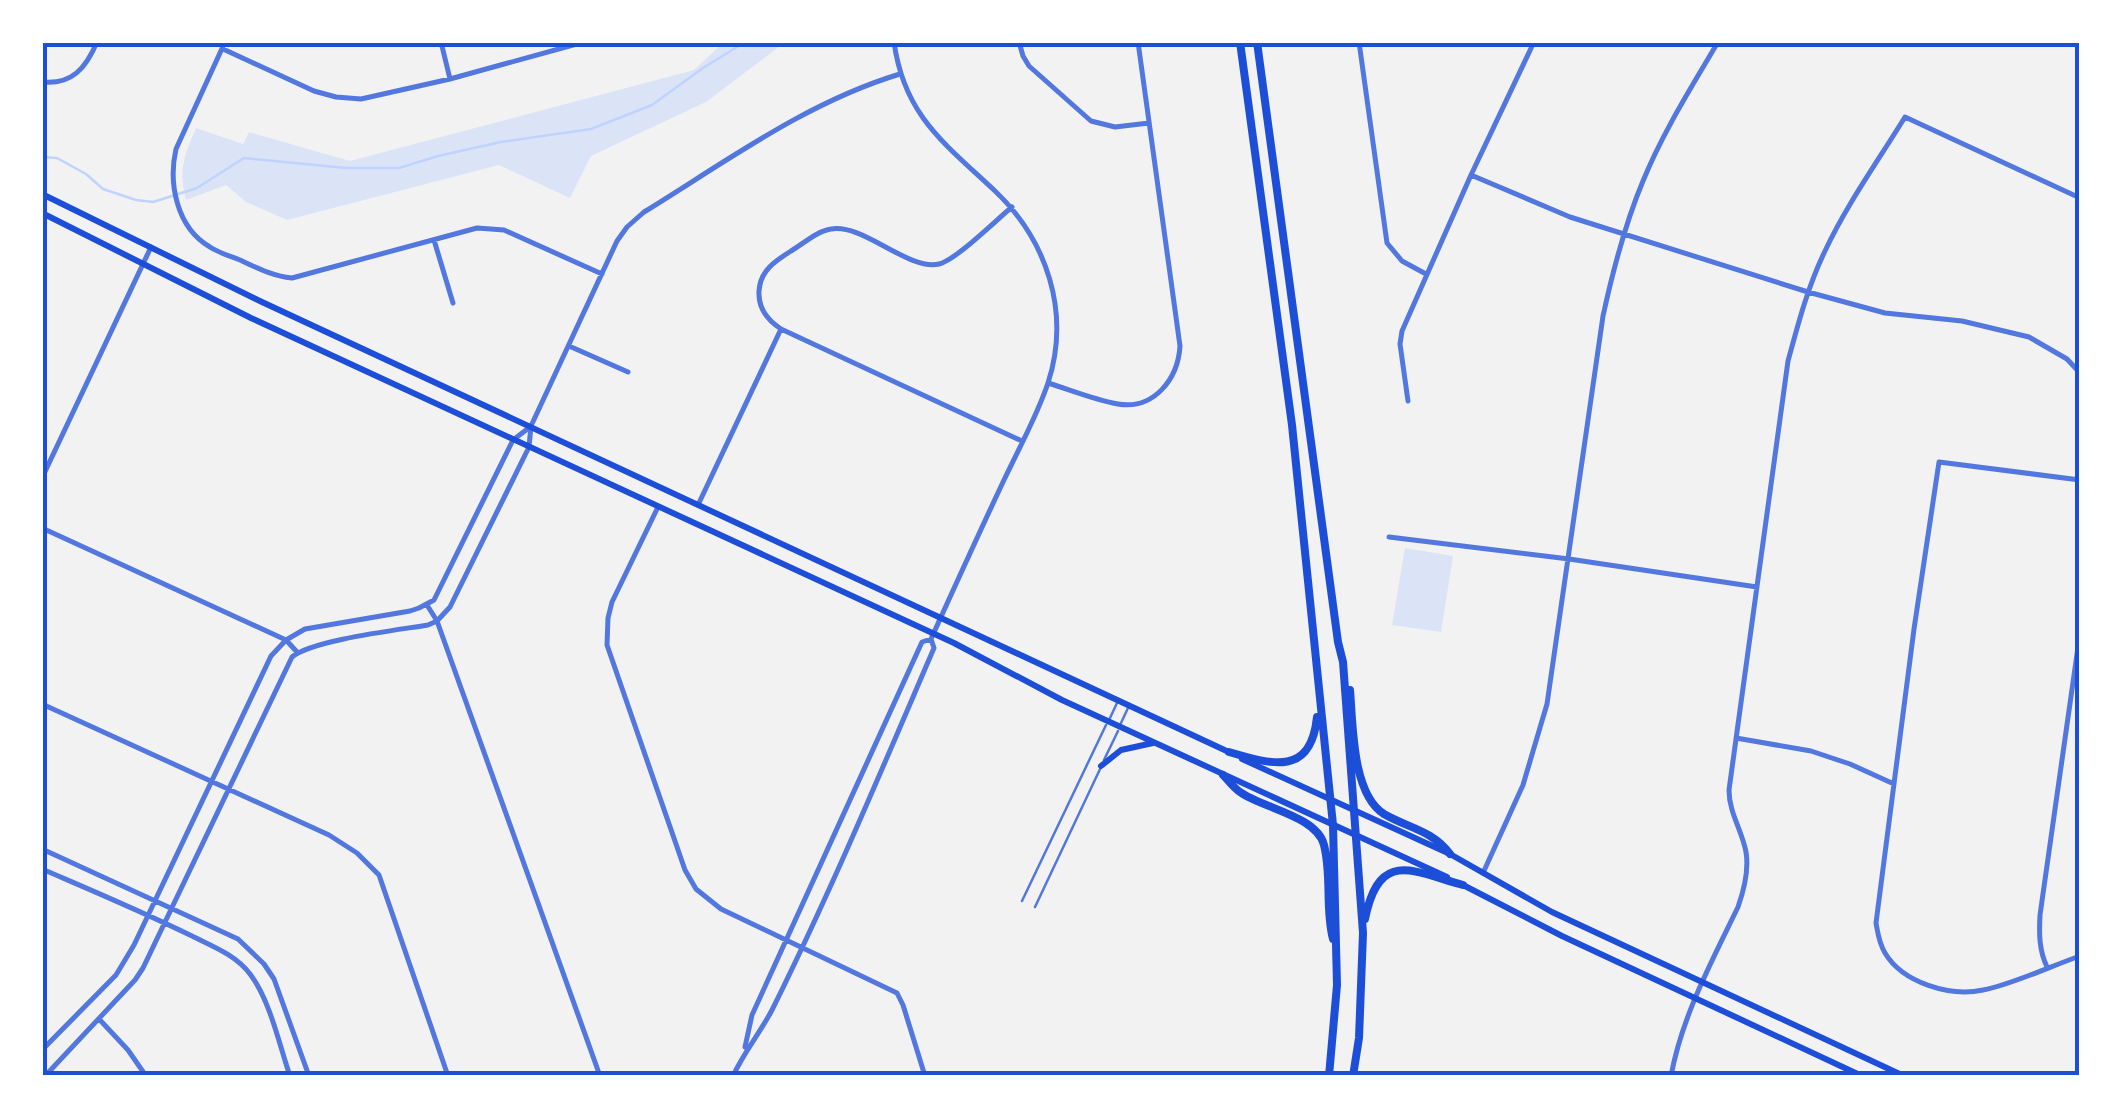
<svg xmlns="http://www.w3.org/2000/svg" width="2122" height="1118" viewBox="0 0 2122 1118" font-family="'Archivo Narrow',sans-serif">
<rect width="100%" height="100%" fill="#f2f2f2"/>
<path fill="#dbe4f7" d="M 724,42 L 784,43 L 706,102 L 591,156 L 570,198 L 499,165 L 287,220 L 246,202 L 226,185 L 186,200 C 178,170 184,156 196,128 L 243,144 L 249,132 L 350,161 L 694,70 Z
M 1405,548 L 1453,556 L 1441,632 L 1392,625 Z"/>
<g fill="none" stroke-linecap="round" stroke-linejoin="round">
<path stroke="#bfd3fe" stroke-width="2.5" d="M 42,157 L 57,158 L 86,174 L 103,189 L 136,200 L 153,202 L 197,188 L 244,158 L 346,168 L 399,168 L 438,156 L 501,142 L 591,129 L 652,105 L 703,68 L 745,42"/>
<path stroke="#5277de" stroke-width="2.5" d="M 1110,718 L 1117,703
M 1121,723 L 1128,708
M 1104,760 L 1118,731
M 1022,901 L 1106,725
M 1035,907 L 1101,767"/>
<path stroke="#5277de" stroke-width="5" d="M 225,42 L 176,149 C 168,184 177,228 210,247 C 219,253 230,256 240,260 C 257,268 273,276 292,278 L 477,228 L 504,230 L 602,274
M 441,42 L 450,79
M 1019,42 L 1023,56 L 1029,66 L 1091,121 L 1115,127 L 1149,123
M 1359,42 L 1387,243 L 1402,261 L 1426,274
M 223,49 L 314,91 L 336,97 L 361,99 L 450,79 L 584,42
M 42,82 C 72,85 86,68 97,42
M 1471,175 L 1570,217 L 1808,292 L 1885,313 L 1962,321 L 2029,337 L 2067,359 L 2080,373
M 1012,207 C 996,220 956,260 939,264 C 908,271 863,223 831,229 C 817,231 803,244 791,251 C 775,261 760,271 759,291 C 758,308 767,320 781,329 L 1022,441
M 434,240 L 453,303
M 569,346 L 628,372
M 1048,383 C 1071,390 1095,400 1118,404 C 1154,410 1178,379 1180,346 L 1138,42
M 1408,401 L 1400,344 L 1402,331 L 1471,175 L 1534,42
M 42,478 L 151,247
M 2080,480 L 1939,462 L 1914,629 L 1876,923 C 1878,934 1879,943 1885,953 C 1903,983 1950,997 1983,990 C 2011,985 2051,966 2080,956
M 698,505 L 781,329
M 658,507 L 612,602 L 608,618 L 607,645 L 685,870 L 696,889 L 721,909 L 897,993 L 903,1005 L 925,1076
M 42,528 L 286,640 L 297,652
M 1389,537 L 1569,559 L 1757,587
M 427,605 L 437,621 L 600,1076
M 42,704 L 329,835 L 357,853 L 379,875 L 448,1076
M 1736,738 L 1811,751 L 1850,764 L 1894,784
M 42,849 L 238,939 L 264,964 L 274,979 L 309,1076
M 42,869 C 93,891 143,912 192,936 C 212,946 236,955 250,974 C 270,1000 279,1044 290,1076
M 1483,873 L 1523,785 L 1547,704 L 1603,316 C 1613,270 1625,224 1643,181 C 1663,132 1691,88 1718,42
M 2047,967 C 2039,950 2039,934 2040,915 L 2080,633
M 99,1019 L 128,1050 L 146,1076
M 745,1047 L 752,1015 L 922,642 L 931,639
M 42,1050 L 116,975 L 134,945 L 271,656 L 286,640 L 305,629 L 410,611 L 419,608 L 434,600 L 513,440 L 530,427
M 45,1076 L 135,980 L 143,968 L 292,657 C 312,640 398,630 428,625 L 437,621 L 450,607 L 529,447 L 531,426 L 617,241 L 627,227 L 644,212 C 727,161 807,102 900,74
M 733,1076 C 744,1052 760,1033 772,1010 C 831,891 882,769 934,648 L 931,639 C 955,586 979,533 1004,480 C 1019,448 1037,416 1048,383 C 1071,312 1047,240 994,190 C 944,143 904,115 894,42
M 1671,1076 C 1682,1016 1712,961 1738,907 C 1744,890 1749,870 1746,852 C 1742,830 1729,813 1729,790 L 1788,361 C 1798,324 1808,286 1825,251 C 1847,204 1878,161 1905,117 L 2080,198"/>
<path stroke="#1d4ed8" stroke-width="6" d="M 42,194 L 262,302 L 1231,753
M 42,213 L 251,318 L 954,643 L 1062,700 L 1447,877
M 1242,759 L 1450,854 L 1552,912 L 1904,1076
M 1101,766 L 1121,750 L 1153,743
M 1463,885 L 1562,936 L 1862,1076"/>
<path stroke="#1d4ed8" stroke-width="8" d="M 1240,42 L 1292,425 L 1333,825 L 1337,985 L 1329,1076
M 1257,42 L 1338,642 L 1343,662 L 1363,933 L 1359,1038 L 1353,1076
M 1350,690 C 1353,725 1352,794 1384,814 C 1408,828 1432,830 1450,854
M 1229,752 C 1273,765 1311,776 1317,717
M 1223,775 C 1229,781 1234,788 1240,792 C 1262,808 1317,816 1324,845 C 1332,876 1325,909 1333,939
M 1365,919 C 1379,849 1412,871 1463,885"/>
</g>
<rect width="2122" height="1118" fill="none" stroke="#ffffff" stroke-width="90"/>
<rect x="45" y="45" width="2032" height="1028" fill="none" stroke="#1d4ed8" stroke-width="4"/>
</svg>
